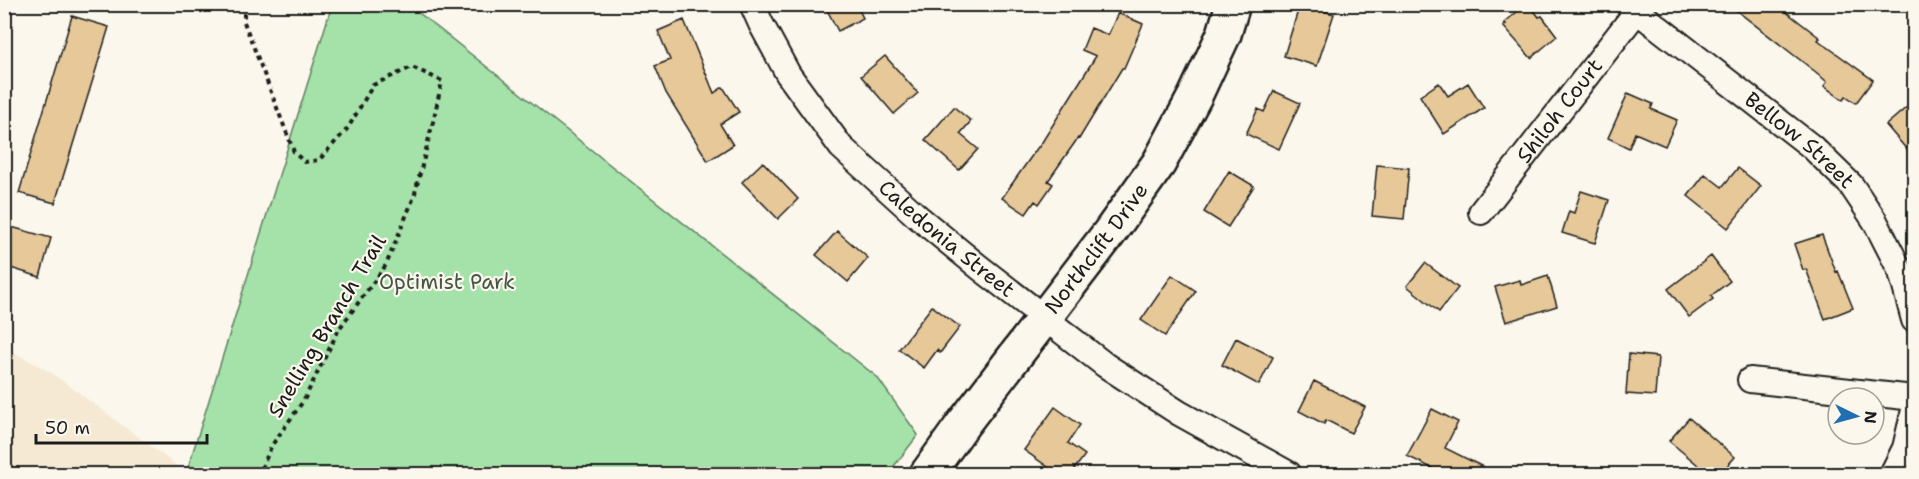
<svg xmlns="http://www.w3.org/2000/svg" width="1919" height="479" viewBox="0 0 1919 479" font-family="'Shantell Sans',sans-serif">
<rect width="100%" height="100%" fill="#fbf7ec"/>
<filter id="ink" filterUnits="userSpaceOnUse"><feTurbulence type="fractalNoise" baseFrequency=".0167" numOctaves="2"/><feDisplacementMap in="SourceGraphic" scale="12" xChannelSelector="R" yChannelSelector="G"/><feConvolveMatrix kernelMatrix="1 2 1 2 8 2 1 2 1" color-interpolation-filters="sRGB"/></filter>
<g filter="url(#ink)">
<path fill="#f5e9d3" d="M 4,347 L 52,373 L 187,473 L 186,474 L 5,474 Z"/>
<path fill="#a4e2a9" stroke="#607f62" stroke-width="1.5" d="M 332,5 L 409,5 L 877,377 L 918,435 L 888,474 L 186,474 Z"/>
<path fill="#e6c899" stroke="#1c1c1c" stroke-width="1.5" d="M 824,4 L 856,4 L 863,18 L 838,31 Z
M 1300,4 L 1334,14 L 1317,66 L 1284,56 Z
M 1526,4 L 1529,4 L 1539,17 L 1542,16 L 1557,36 L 1531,58 L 1503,26 L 1506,24 L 1504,23 Z
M 1728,4 L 1776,4 L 1820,38 L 1818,40 L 1873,80 L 1856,103 L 1846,96 L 1843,100 L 1824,86 L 1827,82 L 1817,73 Z
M 1118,13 L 1143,24 L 1124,68 L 1122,68 L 1079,139 L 1078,138 L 1048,181 L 1053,184 L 1039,204 L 1035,201 L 1026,214 L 1002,198 L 1038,147 L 1039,147 L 1096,56 L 1082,50 L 1091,28 L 1108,35 Z
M 72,16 L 109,27 L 55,203 L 19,193 Z
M 684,20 L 714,93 L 723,87 L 739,112 L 720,124 L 733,145 L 708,161 L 666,93 L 655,66 L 670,60 L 658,31 Z
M 885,56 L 918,93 L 894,114 L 861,76 Z
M 1439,83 L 1448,96 L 1468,83 L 1484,108 L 1444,134 L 1420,96 Z
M 1274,91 L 1300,103 L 1279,149 L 1246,134 L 1258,109 L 1264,112 Z
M 1628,93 L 1653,104 L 1651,109 L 1677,120 L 1665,146 L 1635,133 L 1629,148 L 1608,138 Z
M 1914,101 L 1914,158 L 1886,125 Z
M 954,107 L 971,121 L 960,134 L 978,149 L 959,170 L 925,140 Z
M 763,162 L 798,199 L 778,219 L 742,182 Z
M 1377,165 L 1409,168 L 1404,219 L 1372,216 Z
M 1738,168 L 1761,186 L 1728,228 L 1688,196 L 1705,174 L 1722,187 Z
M 1229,171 L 1254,186 L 1228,227 L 1204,212 Z
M 1581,191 L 1609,200 L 1595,243 L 1562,233 L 1569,211 L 1574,213 Z
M 4,225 L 51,238 L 40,277 L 4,266 Z
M 837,231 L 868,258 L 848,282 L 816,255 Z
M 1822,235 L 1836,272 L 1838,271 L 1853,308 L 1825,319 L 1806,269 L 1803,270 L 1794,244 Z
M 1711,256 L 1730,281 L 1711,296 L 1713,299 L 1689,317 L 1668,289 Z
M 1425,263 L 1458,288 L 1439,312 L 1407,286 Z
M 1172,275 L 1196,291 L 1165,336 L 1141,320 Z
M 1548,276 L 1557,306 L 1506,322 L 1495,287 L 1520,280 L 1521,285 Z
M 932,306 L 960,327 L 940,353 L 937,350 L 924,368 L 899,349 Z
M 1236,338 L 1273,357 L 1259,385 L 1222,365 Z
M 1629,354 L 1658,357 L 1655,396 L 1626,394 Z
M 1314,381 L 1365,407 L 1351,433 L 1326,420 L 1324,424 L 1299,411 Z
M 1055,407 L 1080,425 L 1068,443 L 1085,455 L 1071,474 L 1058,474 L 1024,450 Z
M 1432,409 L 1458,422 L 1445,448 L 1497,474 L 1444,474 L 1407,456 Z
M 1689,418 L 1735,457 L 1720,474 L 1709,474 L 1669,441 Z"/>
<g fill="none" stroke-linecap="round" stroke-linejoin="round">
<g stroke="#1c1c1c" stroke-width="28">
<g id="street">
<path id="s1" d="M 752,4 L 761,24 L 788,74 L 841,147 L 918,217 L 979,267 L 1105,365 L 1179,413 L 1289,474"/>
<path id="s2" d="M 1628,4 L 1812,147 L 1851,185 L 1875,221 L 1901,272 L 1914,320"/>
<path id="s3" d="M 1481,212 L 1637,11"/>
<path d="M 1750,380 L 1914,398"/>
<path d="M 1892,474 L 1905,448 L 1914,410"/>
</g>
</g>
<g stroke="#1c1c1c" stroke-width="38">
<g id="secondary">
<path id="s4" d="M 927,474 L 963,424 L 1110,232 L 1159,163 L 1195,96 L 1224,34 L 1233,4"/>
</g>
</g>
<path stroke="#1c1c1c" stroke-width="4" stroke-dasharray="4.5 4.5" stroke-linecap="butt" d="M 244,4 L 244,22 L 294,152 L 304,162 L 319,160 L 348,128 L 373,85 L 412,67 L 442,81 L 433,122 L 414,197 L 386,265 L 339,329 L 304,400 L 272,445 L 259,474"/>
<use href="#street" stroke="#fbf7ec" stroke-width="24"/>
<use href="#secondary" stroke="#fbf7ec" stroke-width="33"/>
</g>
</g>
<g text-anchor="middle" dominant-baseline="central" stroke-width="4.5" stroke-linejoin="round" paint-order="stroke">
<g font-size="21" fill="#1c1c1c" stroke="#fbf7ec">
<text stroke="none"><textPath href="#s3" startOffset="128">Shiloh Court</textPath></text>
<text stroke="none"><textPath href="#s2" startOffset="219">Bellow Street</textPath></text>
<text stroke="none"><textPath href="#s1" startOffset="309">Caledonia Street</textPath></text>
<text stroke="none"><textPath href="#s4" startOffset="282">Northclift Drive</textPath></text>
<text transform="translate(327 326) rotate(-59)">Snelling Branch Trail</text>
</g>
<g font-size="21" fill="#455746" stroke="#fbf7ec">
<text x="447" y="282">Optimist Park</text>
</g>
</g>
<rect width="1919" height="479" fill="none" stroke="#fbf7ec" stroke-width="24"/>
<rect x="12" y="12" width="1895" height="455" fill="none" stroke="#1c1c1c" stroke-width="2" filter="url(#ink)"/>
<g transform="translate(1856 416) rotate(95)"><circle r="28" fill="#fbf7ec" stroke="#a29f99" stroke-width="1.5"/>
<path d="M0-4.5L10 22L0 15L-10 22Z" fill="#1f6fb2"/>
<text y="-9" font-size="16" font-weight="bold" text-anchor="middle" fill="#1c1c1c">N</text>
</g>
<path d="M36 434v9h171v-9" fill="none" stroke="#1c1c1c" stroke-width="3"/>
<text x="45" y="434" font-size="18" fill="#1c1c1c" stroke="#fbf7ec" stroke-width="4.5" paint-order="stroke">50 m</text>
</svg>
